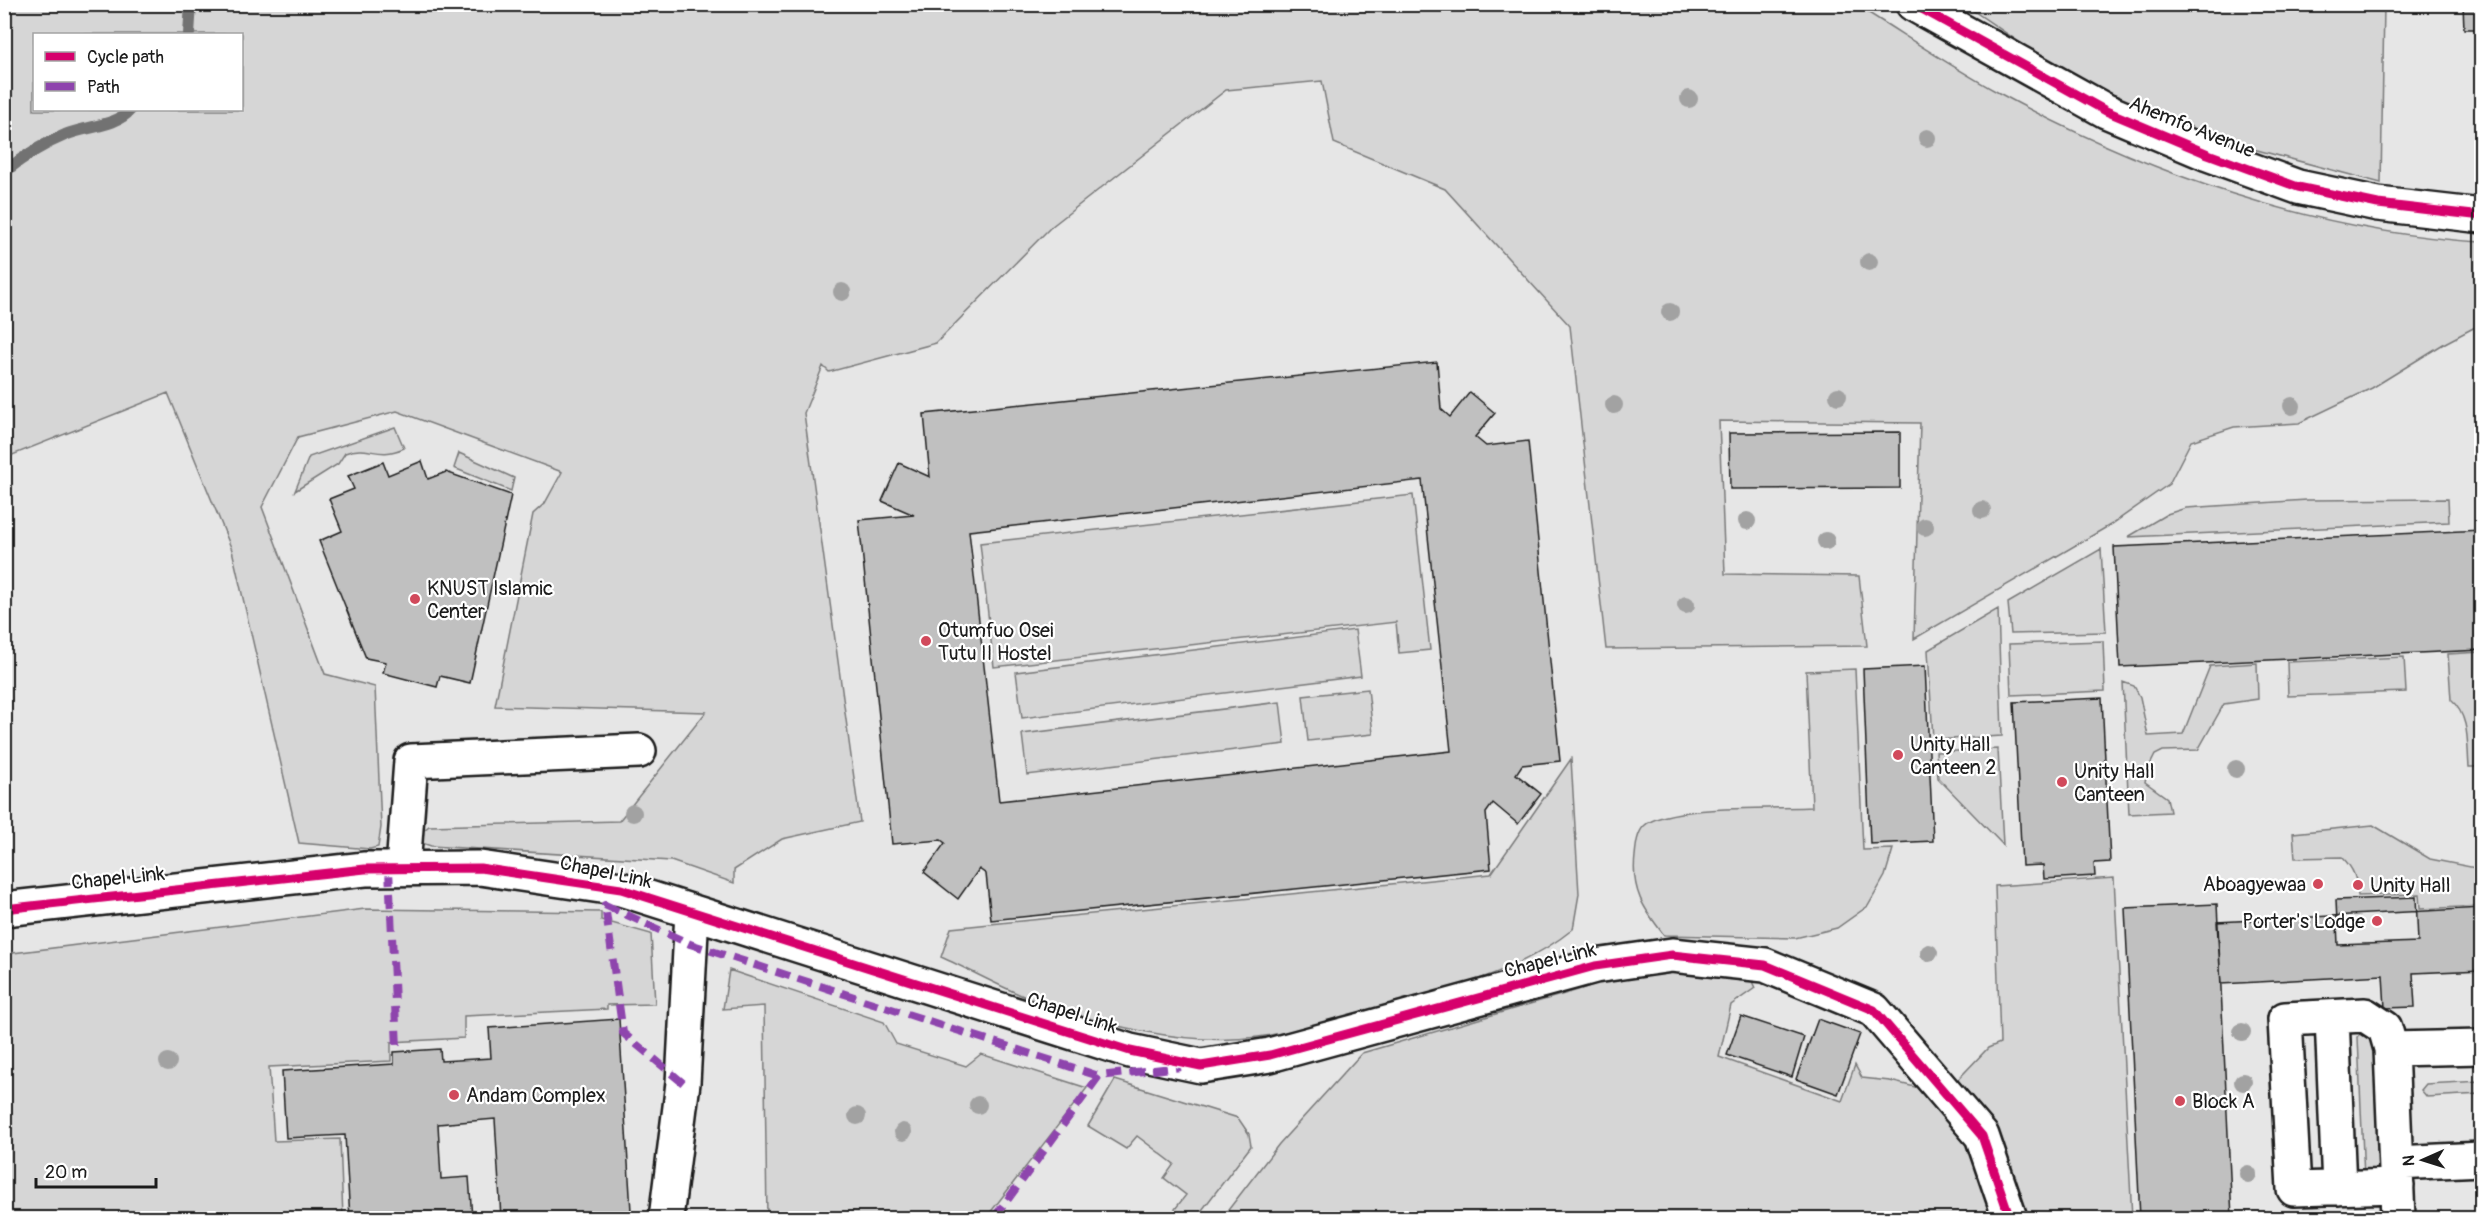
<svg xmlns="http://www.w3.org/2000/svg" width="2486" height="1223" viewBox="0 0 2486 1223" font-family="Pangolin,sans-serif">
<rect width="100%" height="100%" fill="#f6f6f6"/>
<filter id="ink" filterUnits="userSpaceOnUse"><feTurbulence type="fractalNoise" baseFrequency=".0167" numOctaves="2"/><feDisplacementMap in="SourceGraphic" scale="12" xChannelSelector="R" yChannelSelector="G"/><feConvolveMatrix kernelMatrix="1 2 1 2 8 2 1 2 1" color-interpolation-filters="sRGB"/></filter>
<g filter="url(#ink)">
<path fill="#e6e6e6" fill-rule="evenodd" d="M 5,5 L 2481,5 L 2481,1218 L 5,1218 ZM 34,34 L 242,34 L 242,110 L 34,110 Z"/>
<path fill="#d6d6d6" stroke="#797979" stroke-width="1.5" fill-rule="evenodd" d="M 4,5 L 1856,5 C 1903,34 1950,66 1999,93 C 2146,173 2313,232 2481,242 L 2481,324 L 2445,343 L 2372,388 L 2299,423 L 2234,427 L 2191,441 L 2169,484 L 2112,524 L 1914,639 L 1920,423 L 1719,421 L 1725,574 L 1859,576 L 1867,646 L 1606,649 L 1570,326 L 1445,189 L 1334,143 L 1322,81 L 1226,90 L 1051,227 L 936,343 L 829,372 L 823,366 L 804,413 L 860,822 L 782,839 L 734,870 L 734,883 L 671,861 L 431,846 L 422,843 L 423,831 L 429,826 L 619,821 L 706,712 L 495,706 L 533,514 L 545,503 L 562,472 L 397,411 L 298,437 L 262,507 L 325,674 L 375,687 L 381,827 L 378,847 L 370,849 L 299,843 L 232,550 L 168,393 L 5,458 ZM 34,34 L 242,34 L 242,110 L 34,110 Z
M 1965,5 L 2384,5 L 2381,183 L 2257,150 L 2144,113 L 2041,57 Z
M 395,427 L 404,448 C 377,460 369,444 345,453 L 338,464 L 295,491 L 309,457 Z
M 459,453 L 514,478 L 511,491 L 454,468 Z
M 1413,495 L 1430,650 L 1399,653 L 1396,622 L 994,667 L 980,543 Z
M 2448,499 L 2449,522 L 2128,537 L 2167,514 L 2186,508 L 2307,500 Z
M 2101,549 L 2106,632 L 2011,634 L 2008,603 Z
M 1998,609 L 2002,736 L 1933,740 L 1928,650 Z
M 1355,630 L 1361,676 L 1022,718 L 1016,672 Z
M 2103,641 L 2105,691 L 2011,695 L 2009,644 Z
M 2481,652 L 2481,767 L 2469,767 C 2467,744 2470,716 2451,700 L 2448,654 Z
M 2404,657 L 2406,692 L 2288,696 L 2287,662 Z
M 2257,663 L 2258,699 L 2224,704 L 2198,750 L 2163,751 L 2155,755 L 2147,771 L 2145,782 L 2167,798 L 2170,812 L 2129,814 L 2123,682 L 2134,686 L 2140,697 L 2148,736 L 2183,734 L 2210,666 Z
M 1855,669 L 1863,850 L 1893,849 L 1885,876 L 1868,906 L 1837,928 L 1795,938 L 1664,935 C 1643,908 1631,890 1635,856 C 1636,846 1637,833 1644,826 C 1667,804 1778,809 1812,807 L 1806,671 Z
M 1368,689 L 1373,734 L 1308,741 L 1303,696 Z
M 1280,702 L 1285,744 L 1027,775 L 1022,734 Z
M 1998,749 L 2003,845 L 1938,778 L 1936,752 Z
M 1571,759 L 1579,894 L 1573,929 C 1524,969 1463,985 1403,1002 C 1355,1015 1307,1030 1258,1037 C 1192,1046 1115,1028 1052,1007 C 1014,995 977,973 941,957 L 951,928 L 1491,874 Z
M 2373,825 L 2430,859 L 2481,869 L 2481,906 L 2420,909 L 2419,894 L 2358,896 C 2357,879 2354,869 2342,857 L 2295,858 L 2293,833 Z
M 2114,878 L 2132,1218 L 1222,1218 L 1279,1144 L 1362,1053 L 1578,990 L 1628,973 L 1678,963 L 1750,977 L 1755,988 L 1731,1005 L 1719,1057 L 1842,1101 L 1855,1065 L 1862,1078 L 1890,1081 L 1944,1094 L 1988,1048 L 2000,1043 L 1995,886 Z
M 365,909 L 601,912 L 601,920 L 651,934 L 655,1004 L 607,1005 L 607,1009 L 464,1016 L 464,1038 L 391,1042 L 391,1061 L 269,1067 L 274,1141 L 340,1139 L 343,1218 L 5,1218 L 5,954 Z
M 729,970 L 884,1022 L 896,1044 L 966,1066 L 981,1054 L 1087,1088 L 986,1218 L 767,1218 L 764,1006 L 723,1009 Z
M 2363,1031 L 2374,1038 L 2379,1178 L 2364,1179 L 2358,1037 Z
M 1115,1080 L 1238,1118 L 1249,1134 L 1251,1146 L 1196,1218 L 1168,1218 L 1186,1195 L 1164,1178 L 1174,1164 L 1137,1136 L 1126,1149 L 1088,1126 Z
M 2481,1081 L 2481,1094 L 2427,1097 L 2421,1090 L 2426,1084 Z"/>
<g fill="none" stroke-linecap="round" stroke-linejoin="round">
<path stroke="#727272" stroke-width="12" d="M 189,34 L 191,4
M 4,172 C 23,157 43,144 65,135 C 85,126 116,127 130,110"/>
</g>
<path fill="#c0c0c0" stroke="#1c1c1c" stroke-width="1.5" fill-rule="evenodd" d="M 2463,4 L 2482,4 L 2482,29 L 2464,29 Z
M 1437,362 L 1441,409 L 1450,417 L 1470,392 L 1495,413 L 1475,437 L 1486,446 L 1528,441 L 1560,761 L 1522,765 L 1516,774 L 1541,794 L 1518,824 L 1493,803 L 1486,813 L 1491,869 L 991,920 L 986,874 L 979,869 L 958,899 L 924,872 L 945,843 L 941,840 L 892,844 L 859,520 L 914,515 L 882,501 L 899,463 L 930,477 L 924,414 ZM 1422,480 L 1451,751 L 999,801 L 969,531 Z
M 1900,432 L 1900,488 L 1730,489 L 1729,433 Z
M 422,461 L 428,479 L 446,472 L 511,495 L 470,683 L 440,676 L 437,687 L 383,673 L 386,662 L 366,658 L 319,541 L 342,531 L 329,499 L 354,489 L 348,476 L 383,462 L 388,475 Z
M 2482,530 L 2482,650 L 2120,667 L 2114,547 Z
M 1925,666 L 1933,841 L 1870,844 L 1863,669 Z
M 2102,698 L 2110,862 L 2094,863 L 2095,876 L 2044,879 L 2043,865 L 2022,866 L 2014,702 Z
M 2416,897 L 2418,942 L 2338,945 L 2336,900 Z
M 2217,904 L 2232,1218 L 2140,1218 L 2125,908 Z
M 2482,908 L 2482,970 L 2413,973 L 2415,1007 L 2385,1008 L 2383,975 L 2221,984 L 2217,922 Z
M 1741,1016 L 1804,1037 L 1792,1077 L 1727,1055 Z
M 619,1019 L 631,1211 L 568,1216 L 568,1218 L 501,1218 L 495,1119 L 438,1124 L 441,1179 L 469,1177 L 472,1218 L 350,1218 L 345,1135 L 286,1138 L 282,1071 L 394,1064 L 394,1052 L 440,1049 L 441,1061 L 491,1058 L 489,1028 Z
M 1818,1019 L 1860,1034 L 1838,1094 L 1796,1079 Z"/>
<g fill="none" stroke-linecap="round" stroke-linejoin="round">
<g stroke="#1c1c1c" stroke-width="38">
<path id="minor" d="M 1913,4 L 2106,111 L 2208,154 L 2298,187 L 2378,204 L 2482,216
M 403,868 L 411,761 L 639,751
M 4,909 L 365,869 L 480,868 L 621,889 L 1130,1051 L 1201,1066 L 1270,1055 L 1595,966 L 1672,955 L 1765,965 L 1874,1010 L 1982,1136 L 2010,1218
M 2332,1017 L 2339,1188
M 2391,1049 L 2385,1028 L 2365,1015 L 2285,1019 L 2294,1189 L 2397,1186
M 2396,1163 L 2482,1159
M 666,1218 L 683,1083 L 692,912
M 2398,1218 L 2391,1049 L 2482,1047"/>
</g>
<use href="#minor" stroke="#fff" stroke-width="33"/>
<path stroke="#8e44ad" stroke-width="8" stroke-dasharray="15 8" stroke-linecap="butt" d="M 389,869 L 397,1048
M 683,1083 L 623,1033 L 605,905 L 690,944 L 1099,1076
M 994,1218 L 1099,1076 L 1181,1067"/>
<g stroke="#fff" stroke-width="13">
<path id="cycleway" d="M 1913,4 L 2106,111 L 2208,154 L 2298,187 L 2378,204 L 2482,216
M 4,909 L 365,869 L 480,868 L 621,889 L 1130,1051 L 1201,1066 L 1270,1055 L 1595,966 L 1672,955 L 1765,965 L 1874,1010 L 1982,1136 L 2010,1218"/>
</g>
<use href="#cycleway" stroke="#d6006c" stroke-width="9"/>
</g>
<g fill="#a2a2a2">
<circle cx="1689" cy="99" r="9"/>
<circle cx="1927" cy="138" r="9"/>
<circle cx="1869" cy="262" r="9"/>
<circle cx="842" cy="292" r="9"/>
<circle cx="1670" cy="312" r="9"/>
<circle cx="1838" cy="396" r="9"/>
<circle cx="1614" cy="405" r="9"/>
<circle cx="2292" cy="406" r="9"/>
<circle cx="1982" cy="510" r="9"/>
<circle cx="1747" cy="521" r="9"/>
<circle cx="1925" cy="527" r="9"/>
<circle cx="1826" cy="541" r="9"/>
<circle cx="1686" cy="605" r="9"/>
<circle cx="2236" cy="769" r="9"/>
<circle cx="633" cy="813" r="9"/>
<circle cx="1929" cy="953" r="9"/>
<circle cx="2242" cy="1032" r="9"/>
<circle cx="168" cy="1062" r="9"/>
<circle cx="2243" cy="1082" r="9"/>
<circle cx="978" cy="1105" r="9"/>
<circle cx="857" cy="1116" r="9"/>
<circle cx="903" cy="1132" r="9"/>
<circle cx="2248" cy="1174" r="9"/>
</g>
</g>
<g fill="#d1495b" stroke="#fff" stroke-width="2">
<circle cx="415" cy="599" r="6"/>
<circle cx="926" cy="641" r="6"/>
<circle cx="1898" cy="755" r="6"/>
<circle cx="2062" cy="782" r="6"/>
<circle cx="2318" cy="884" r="6"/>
<circle cx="2358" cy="885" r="6"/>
<circle cx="2377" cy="921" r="6"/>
<circle cx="454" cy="1095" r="6"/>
<circle cx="2180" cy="1101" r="6"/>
</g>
<g text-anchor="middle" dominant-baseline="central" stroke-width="4.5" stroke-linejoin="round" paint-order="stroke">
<g font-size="20" fill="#1c1c1c" stroke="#fff">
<text transform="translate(2192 127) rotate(22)">Ahemfo Avenue</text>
<text transform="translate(606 872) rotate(12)">Chapel Link</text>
<text transform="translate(118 878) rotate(-6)">Chapel Link</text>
<text transform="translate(1550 960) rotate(-14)">Chapel Link</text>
<text transform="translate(1072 1013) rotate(18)">Chapel Link</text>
</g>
<g font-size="20" fill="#1c1c1c" stroke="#fff" text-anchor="start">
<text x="427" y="588">KNUST Islamic<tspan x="427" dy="23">Center</tspan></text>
<text x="938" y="630">Otumfuo Osei<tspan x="938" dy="23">Tutu II Hostel</tspan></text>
<text x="1910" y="744">Unity Hall<tspan x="1910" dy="23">Canteen 2</tspan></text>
<text x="2074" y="771">Unity Hall<tspan x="2074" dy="23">Canteen</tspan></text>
<text x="2306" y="884" text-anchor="end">Aboagyewaa</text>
<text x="2370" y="885">Unity Hall</text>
<text x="2365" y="921" text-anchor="end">Porter's Lodge</text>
<text x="466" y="1095">Andam Complex</text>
<text x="2192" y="1101">Block A</text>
</g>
</g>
<rect width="2486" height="1223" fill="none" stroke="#fff" stroke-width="24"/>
<rect x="12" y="12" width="2462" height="1199" fill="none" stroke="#1c1c1c" stroke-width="2" filter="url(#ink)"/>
<rect x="33" y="33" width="210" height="78" fill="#ffffff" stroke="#a4a4a4" stroke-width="1.5"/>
<rect x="45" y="52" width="30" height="9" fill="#d6006c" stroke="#a4a4a4" stroke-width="1.5"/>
<text x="87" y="63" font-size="18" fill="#1c1c1c">Cycle path</text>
<rect x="45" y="82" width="30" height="9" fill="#8e44ad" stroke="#a4a4a4" stroke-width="1.5"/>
<text x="87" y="93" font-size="18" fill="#1c1c1c">Path</text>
<g transform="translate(2423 1160) rotate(267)" stroke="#ffffff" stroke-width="4.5" paint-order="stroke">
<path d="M0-4.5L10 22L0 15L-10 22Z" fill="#1c1c1c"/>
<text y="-9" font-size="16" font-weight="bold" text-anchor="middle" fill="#1c1c1c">N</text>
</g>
<path d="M36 1178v9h120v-9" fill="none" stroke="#1c1c1c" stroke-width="3"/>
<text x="45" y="1178" font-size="18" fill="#1c1c1c" stroke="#ffffff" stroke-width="4.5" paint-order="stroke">20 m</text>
</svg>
